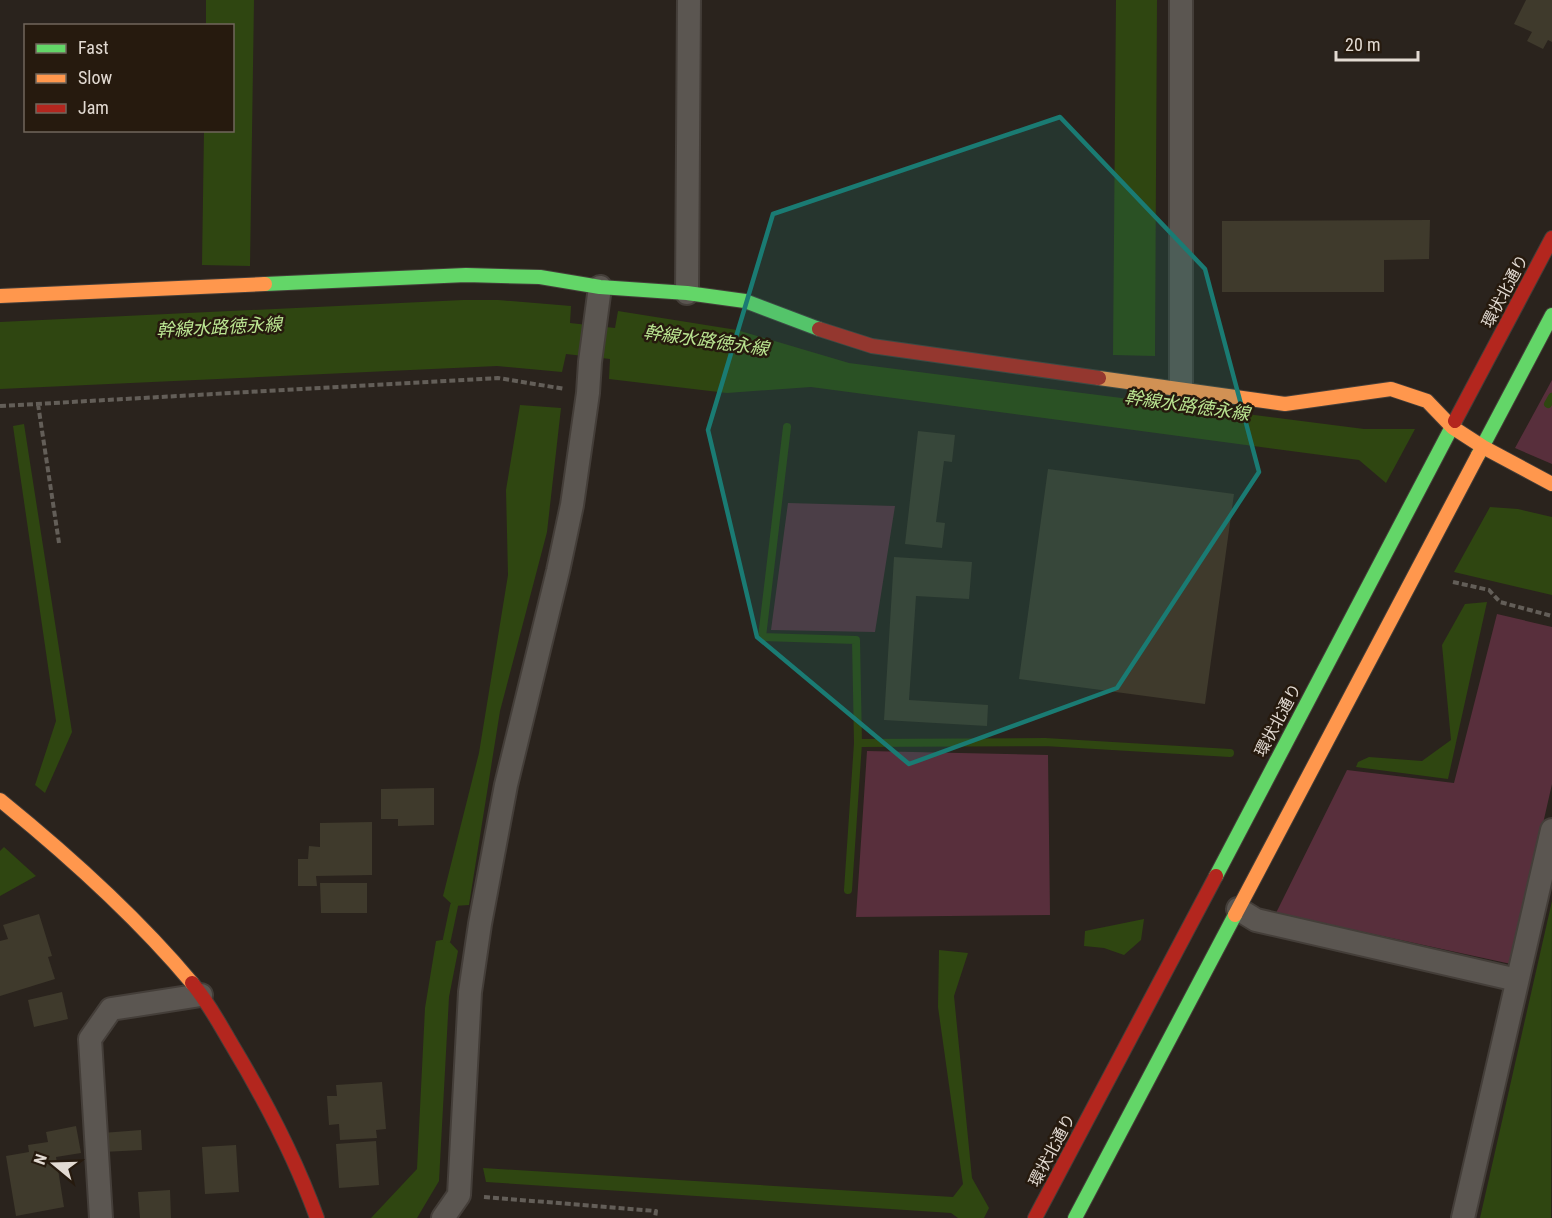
<svg xmlns="http://www.w3.org/2000/svg" width="1552" height="1218" viewBox="0 0 1552 1218" font-family="'Roboto Condensed','Noto Sans JP',sans-serif">
<rect width="100%" height="100%" fill="#2a231d"/>
<path fill="#582f3c" d="M 1552,380 L 1552,464 L 1515,448 Z
M 788,503 L 895,506 L 875,632 L 771,630 Z
M 1497,614 L 1552,627 L 1552,784 L 1511,964 L 1276,913 L 1347,770 L 1454,783 Z
M 867,751 L 1048,755 L 1050,915 L 856,917 Z"/>
<path fill="#2f4611" d="M 206,0 L 254,0 L 250,266 L 202,265 L 204,131 L 232,130 L 232,26 L 206,25 Z
M 1116,0 L 1157,0 L 1155,356 L 1113,355 Z
M 463,300 L 498,300 L 571,306 L 570,323 L 615,328 L 618,311 L 737,330 L 849,363 L 1364,429 L 1415,429 L 1386,483 L 1359,460 L 811,387 L 727,393 L 609,379 L 610,359 L 566,354 L 562,372 L 497,366 L 0,389 L 0,322 Z
M 520,405 L 561,408 L 547,532 L 500,711 L 469,905 L 454,906 L 443,896 L 479,753 L 508,575 L 506,490 Z
M 24,424 L 72,732 L 45,793 L 35,785 L 56,721 L 13,426 Z
M 1490,507 L 1518,509 L 1552,517 L 1552,595 L 1454,572 Z
M 1487,602 L 1448,779 L 1356,767 L 1358,762 L 1369,757 L 1422,761 L 1451,740 L 1442,645 L 1465,604 Z
M 4,847 L 36,876 L 0,896 L 0,851 Z
M 1552,901 L 1551,1218 L 1480,1218 Z
M 1144,919 L 1141,940 L 1124,955 L 1104,948 L 1084,946 L 1085,931 Z
M 447,939 L 458,951 L 449,997 L 439,1181 L 417,1218 L 371,1218 L 417,1169 L 425,1008 L 436,941 Z
M 939,950 L 968,953 L 954,996 L 972,1178 L 989,1208 L 984,1218 L 958,1218 L 951,1213 L 486,1182 L 483,1168 L 953,1197 L 963,1184 L 938,1007 Z"/>
<g fill="none" stroke-linecap="round" stroke-linejoin="round">
<path stroke="#2f4611" stroke-width="8" d="M 1548,404 L 1552,397
M 787,427 L 762,637 L 856,640 L 858,743 L 1045,742 L 1230,753
M 848,890 L 858,743
M 447,939 L 454,906"/>
</g>
<path fill="#3f3a2c" d="M 1526,0 L 1552,0 L 1552,42 L 1548,40 L 1543,49 L 1527,41 L 1532,32 L 1514,24 Z
M 1430,220 L 1429,259 L 1384,260 L 1384,292 L 1222,292 L 1222,221 Z
M 918,431 L 955,435 L 952,462 L 944,461 L 936,522 L 945,523 L 942,548 L 905,544 Z
M 1048,469 L 1234,494 L 1205,704 L 1019,679 Z
M 894,557 L 972,562 L 969,599 L 916,596 L 909,700 L 988,705 L 987,726 L 884,720 Z
M 434,788 L 434,825 L 398,826 L 398,819 L 381,819 L 381,789 Z
M 372,822 L 372,875 L 316,876 L 317,886 L 298,886 L 298,859 L 308,859 L 309,846 L 320,847 L 320,823 Z
M 320,883 L 367,883 L 367,913 L 321,913 Z
M 39,914 L 52,956 L 48,957 L 55,979 L 0,996 L 0,941 L 8,939 L 3,925 Z
M 62,992 L 68,1019 L 34,1027 L 28,1000 Z
M 382,1082 L 386,1129 L 376,1130 L 377,1138 L 340,1140 L 339,1124 L 329,1125 L 327,1096 L 337,1096 L 336,1085 Z
M 76,1126 L 81,1153 L 56,1157 L 64,1207 L 16,1216 L 6,1156 L 29,1152 L 28,1145 L 48,1142 L 46,1132 Z
M 141,1130 L 142,1150 L 103,1152 L 102,1133 Z
M 376,1141 L 379,1185 L 339,1188 L 336,1144 Z
M 236,1145 L 239,1192 L 205,1194 L 202,1147 Z
M 170,1190 L 171,1218 L 140,1218 L 138,1192 Z"/>
<g fill="none" stroke-linecap="round" stroke-linejoin="round">
<g stroke="#443e39" stroke-width="26">
<path id="street" d="M 687,293 L 689,0
M 1181,389 L 1181,0
M 1238,909 L 1256,920 L 1517,980
M 101,1218 L 90,1039 L 111,1009 L 201,995
M 443,1218 L 459,1195 L 470,992 L 480,924 L 506,785 L 558,571 L 572,505 L 588,393 L 590,362 L 600,287
M 1463,1218 L 1552,830"/>
</g>
<g stroke="#443e39" stroke-width="16">
<path id="fast" d="M 265,284 L 466,275 L 540,277 L 600,287 L 687,293 L 745,301 L 819,329
M 1478,455 L 1552,315
M 1216,876 L 1455,421
M 1075,1218 L 1235,915"/>
</g>
<g stroke="#443e39" stroke-width="16">
<path id="slow" d="M 0,296 L 265,284
M 1099,378 L 1285,404 L 1391,389 L 1427,401 L 1452,427 L 1483,447 L 1552,484
M 0,800 C 69,856 135,915 192,983
M 1235,915 L 1478,455"/>
</g>
<g stroke="#443e39" stroke-width="16">
<path id="jam" d="M 819,329 L 872,346 L 1099,378
M 1455,421 L 1552,238
M 192,983 C 208,1002 219,1023 232,1045 C 265,1100 295,1157 317,1218
M 1035,1218 L 1216,876"/>
</g>
<path stroke="#635e58" stroke-width="4" stroke-dasharray="6 3" stroke-linecap="butt" d="M 38,404 L 59,543
M 0,406 L 498,378 L 565,389
M 1453,582 L 1489,590 L 1500,602 L 1552,616
M 484,1197 L 656,1211 L 655,1218"/>
<use href="#street" stroke="#5b5651" stroke-width="22"/>
<use href="#fast" stroke="#63d668" stroke-width="14"/>
<use href="#slow" stroke="#ff974d" stroke-width="14"/>
<use href="#jam" stroke="#b3261e" stroke-width="14"/>
</g>
<path fill="#1a7b73" fill-opacity="0.2" stroke="#1a7b73" stroke-width="4.5" stroke-linejoin="round" d="M 1060,117 L 1205,269 L 1259,472 L 1117,688 L 909,764 L 757,637 L 708,430 L 773,214 Z"/>
<g text-anchor="middle" dominant-baseline="central" stroke-width="5" stroke-linejoin="round" paint-order="stroke">
<g font-size="16" fill="#e2dad2" stroke="#261a0e">
<text transform="translate(1505 291) rotate(-62)">環状北通り</text>
<text transform="translate(1278 720) rotate(-62)">環状北通り</text>
<text transform="translate(1052 1150) rotate(-62)">環状北通り</text>
</g>
<g font-size="18" font-style="italic" fill="#bae591" stroke="#261a0e">
<text transform="translate(219 327) rotate(-3)">幹線水路徳永線</text>
<text transform="translate(706 340) rotate(8)">幹線水路徳永線</text>
<text transform="translate(1187 405) rotate(8)">幹線水路徳永線</text>
</g>
</g>
<rect x="24" y="24" width="210" height="108" fill="#261a0e" stroke="#71675c" stroke-width="1.5"/>
<rect x="36" y="44" width="30" height="9" fill="#63d668" stroke="#71675c" stroke-width="1.5"/>
<text x="78" y="54" font-size="18" fill="#e2dad2">Fast</text>
<rect x="36" y="74" width="30" height="9" fill="#ff974d" stroke="#71675c" stroke-width="1.5"/>
<text x="78" y="84" font-size="18" fill="#e2dad2">Slow</text>
<rect x="36" y="104" width="30" height="9" fill="#b3261e" stroke="#71675c" stroke-width="1.5"/>
<text x="78" y="114" font-size="18" fill="#e2dad2">Jam</text>
<g transform="translate(54 1164) rotate(289)" stroke="#261a0e" stroke-width="4.5" paint-order="stroke">
<path d="M0-4.5L10 22L0 15L-10 22Z" fill="#e2dad2"/>
<text y="-9" font-size="16" font-weight="bold" text-anchor="middle" fill="#e2dad2">N</text>
</g>
<path d="M1336 51v9h82v-9" fill="none" stroke="#e2dad2" stroke-width="3"/>
<text x="1345" y="51" font-size="18" fill="#e2dad2" stroke="#261a0e" stroke-width="4.5" paint-order="stroke">20 m</text>
</svg>
